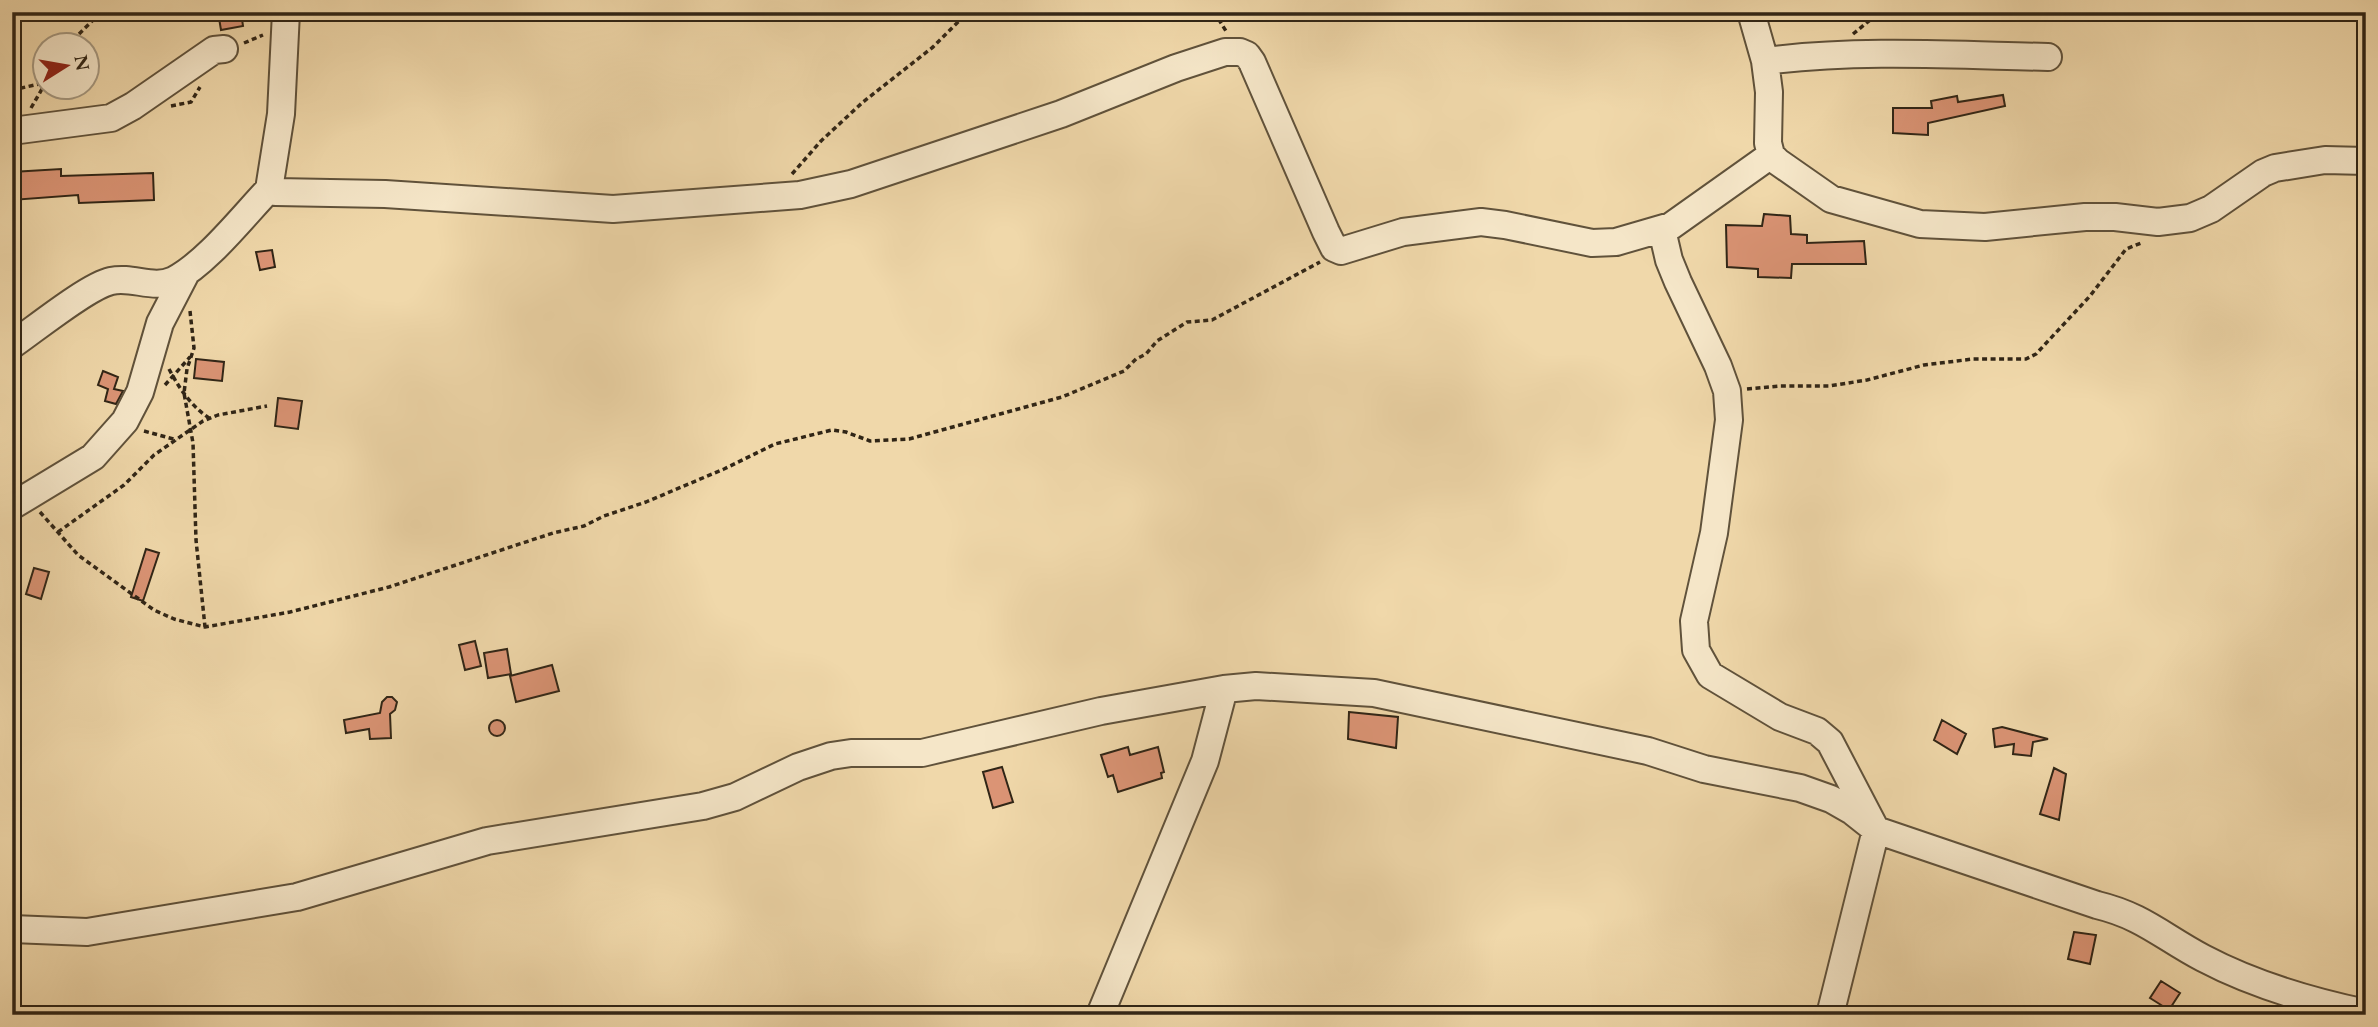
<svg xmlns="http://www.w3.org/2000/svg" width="2378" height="1027" viewBox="0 0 2378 1027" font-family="'EB Garamond',serif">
<rect width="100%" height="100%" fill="#f0d8aa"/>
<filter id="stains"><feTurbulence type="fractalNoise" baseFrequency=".00286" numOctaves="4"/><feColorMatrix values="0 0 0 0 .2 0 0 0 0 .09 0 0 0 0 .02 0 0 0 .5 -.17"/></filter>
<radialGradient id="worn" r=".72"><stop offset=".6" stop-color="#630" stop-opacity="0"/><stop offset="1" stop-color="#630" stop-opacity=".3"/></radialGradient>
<path fill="#db9475" stroke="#302516" stroke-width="2" d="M 218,12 L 241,12 L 243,26 L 221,30 Z
M 2003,95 L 2005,106 L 1928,123 L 1928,135 L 1893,133 L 1893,108 L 1932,108 L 1931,101 L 1957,96 L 1958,102 Z
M 61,169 L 61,176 L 153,173 L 154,200 L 79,203 L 78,195 L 12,200 L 12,172 Z
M 1764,214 L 1790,216 L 1791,234 L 1807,235 L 1807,243 L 1864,241 L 1866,264 L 1792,264 L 1791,278 L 1758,277 L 1758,269 L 1727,267 L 1726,225 L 1762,226 Z
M 272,250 L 275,267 L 260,270 L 256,252 Z
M 196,359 L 224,362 L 222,381 L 194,378 Z
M 103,371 L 118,377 L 114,389 L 123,391 L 116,404 L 105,401 L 108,389 L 98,385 Z
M 278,398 L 302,401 L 298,429 L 275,426 Z
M 146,549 L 159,553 L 143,601 L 131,597 Z
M 34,568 L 49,572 L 41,599 L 26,594 Z
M 475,641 L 481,666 L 465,670 L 459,645 Z
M 507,649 L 511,674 L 488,678 L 484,653 Z
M 552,665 L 559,691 L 516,702 L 510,676 Z
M 387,697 L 392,697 L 397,702 L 395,710 L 390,714 L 391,738 L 370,739 L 369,729 L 346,733 L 344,720 L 380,713 L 382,702 Z
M 1349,712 L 1398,717 L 1396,748 L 1348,739 Z
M489 728a8 8 0 1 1 16 0a8 8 0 1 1-16 0Z
M 1942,720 L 1966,734 L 1957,754 L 1934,740 Z
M 2002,727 L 2048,739 L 2033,742 L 2031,756 L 2013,754 L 2014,744 L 1995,747 L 1993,729 Z
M 1128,747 L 1130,755 L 1158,747 L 1164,772 L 1161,773 L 1162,778 L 1118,792 L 1113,775 L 1108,777 L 1101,755 Z
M 1002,767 L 1013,802 L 993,808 L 983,772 Z
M 2054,768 L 2066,774 L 2059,820 L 2040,814 Z
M 2074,932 L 2096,935 L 2090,964 L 2068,959 Z
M 2161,981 L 2180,993 L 2169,1010 L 2150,998 Z"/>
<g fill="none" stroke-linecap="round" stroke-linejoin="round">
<g stroke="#60523b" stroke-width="30">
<path id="minor" d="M 286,12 L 281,114 L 270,183 L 276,192 L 385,194 L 613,209 L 800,195 L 851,184 L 1061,114 L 1176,68 L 1225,52 L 1240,52 L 1247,55 L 1252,62 L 1326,232 L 1334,248 L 1341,251 L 1403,232 L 1481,222 L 1505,225 L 1592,243 L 1616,242 L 1671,226 L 1771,155
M 1751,12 L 1765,61 L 1769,92 L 1768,143 L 1771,155 L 1778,162 L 1831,199 L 1920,224 L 1985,227 L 2085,217 L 2115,217 L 2158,222 L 2190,218 L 2211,209 L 2263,173 L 2275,168 L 2325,160 L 2366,161
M 1765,61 C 1860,49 1954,55 2048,57
M 12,131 L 111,118 L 133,106 L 214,50 L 224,49
M 1662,230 L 1669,260 L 1678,282 L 1718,366 L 1727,391 L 1729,420 L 1714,533 L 1694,621 L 1696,650 L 1710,675 L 1780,717 L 1817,731 L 1830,742 L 1876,830 L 1830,1015
M 12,345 C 34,330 88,286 111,281 C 133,276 153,290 174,280 C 208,262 244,215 271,187
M 12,506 L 93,457 L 125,421 L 140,392 L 160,323 L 186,273
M 12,929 L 87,932 L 297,897 L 487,841 L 703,806 L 735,797 L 798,767 L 831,756 L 851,753 L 922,753 L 1101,711 L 1224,689 L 1256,686 L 1374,693 L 1648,751 L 1704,769 L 1800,788 L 1831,799 L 1852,811 L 1876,830 L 2097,905 C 2143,916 2163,937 2203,958 C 2254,985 2309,1001 2366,1013
M 1100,1015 L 1205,761 L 1224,689"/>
</g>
<path stroke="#302516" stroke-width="3.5" stroke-dasharray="5 3.5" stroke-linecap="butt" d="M 1214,12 L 1226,31
M 1853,34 L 1880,12
M 244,43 L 263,35
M 67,46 L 101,12
M 12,90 L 44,83
M 171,106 L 191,102 L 200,87
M 31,108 L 46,82
M 792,174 L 821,141 L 863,102 L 933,47 L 968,12
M 190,311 L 194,348 L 187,369 L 184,393 L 193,443 L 196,540 L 205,627
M 169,369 C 179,388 191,406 209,418
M 165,385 L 190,357
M 1747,389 L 1780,386 L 1829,386 L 1867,380 L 1924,365 L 1973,359 L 2026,359 L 2036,354 L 2090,296 L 2126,249 L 2141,243
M 144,431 L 177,440
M 40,512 L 78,555 L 154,610 L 174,619 L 205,627 L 290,612 L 389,587 L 553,533 L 584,526 L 604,516 L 646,502 L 724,469 L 775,444 L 832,430 L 846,432 L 870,441 L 909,439 L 1062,397 L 1124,371 L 1136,359 L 1146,354 L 1157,341 L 1187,322 L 1212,320 L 1320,262
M 58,532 L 124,485 L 154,455 L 203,421 L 218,415 L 267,406"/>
<use href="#minor" stroke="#f5e6c8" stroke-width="26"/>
</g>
<rect width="2378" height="1027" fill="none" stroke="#f0d8aa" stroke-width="42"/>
<rect x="14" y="14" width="2350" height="999" fill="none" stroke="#302516" stroke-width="3.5"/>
<rect x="21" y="21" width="2336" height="985" fill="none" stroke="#302516" stroke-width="2"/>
<g transform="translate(66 66) rotate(79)"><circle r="33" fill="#f5e6c8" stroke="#a69981" stroke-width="2"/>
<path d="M0-5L12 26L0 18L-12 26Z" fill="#8f2418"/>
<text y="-10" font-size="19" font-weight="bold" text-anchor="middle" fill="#302516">N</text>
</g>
<rect width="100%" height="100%" filter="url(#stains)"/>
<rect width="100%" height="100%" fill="url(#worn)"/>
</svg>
